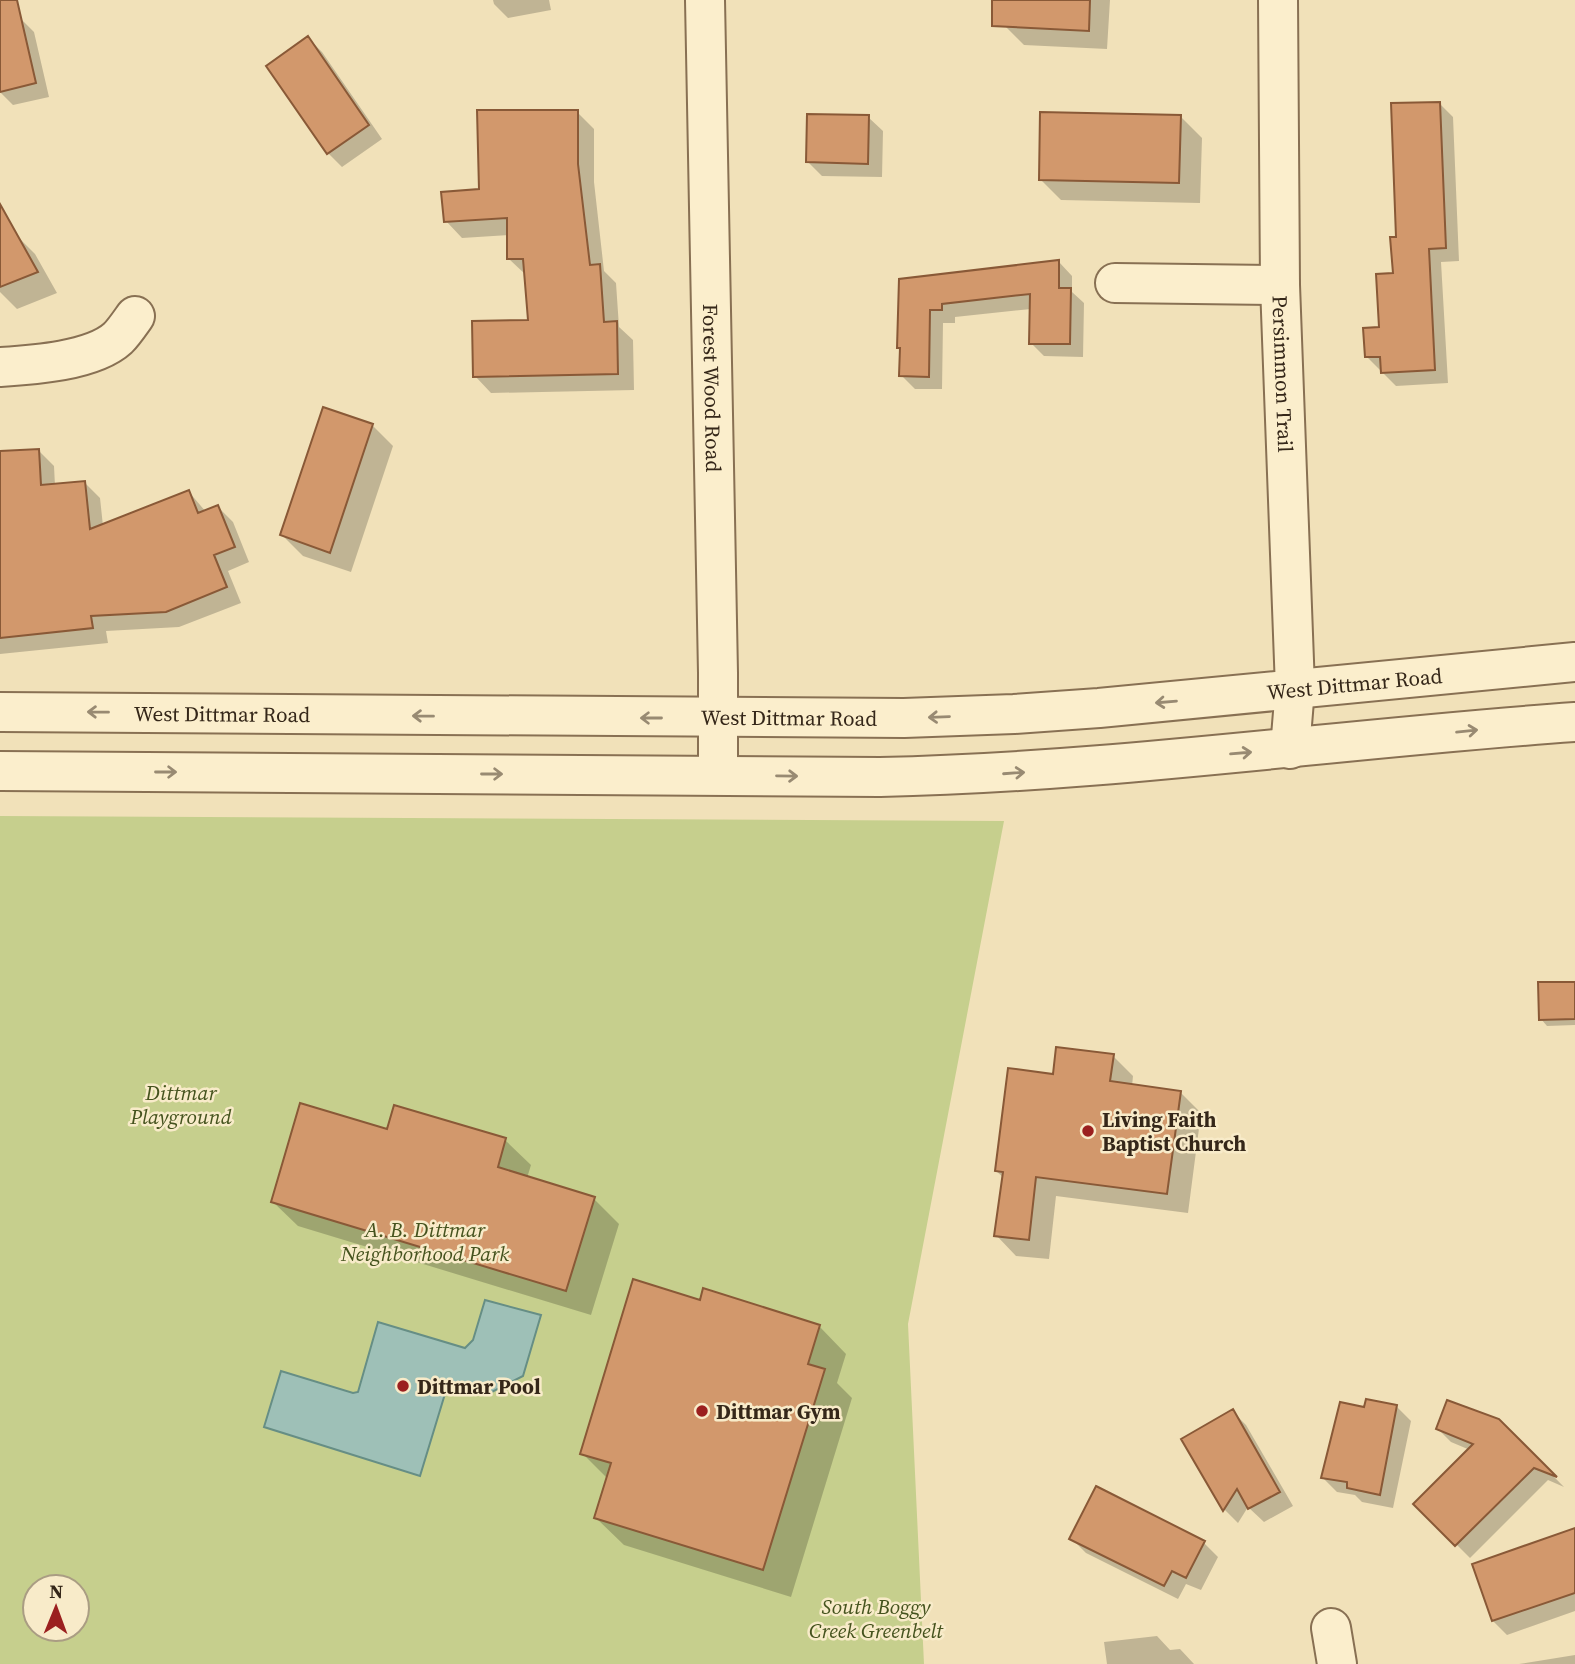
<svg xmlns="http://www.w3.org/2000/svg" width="1575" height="1664" viewBox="0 0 1575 1664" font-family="'Source Serif 4',serif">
<rect width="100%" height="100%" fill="#f1e1b9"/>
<path fill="#c6cf8d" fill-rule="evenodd" d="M 0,816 L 1004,821 L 908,1324 L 924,1664 L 0,1664 ZM 35,1587 L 77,1587 L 77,1629 L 35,1629 Z"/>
<path fill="#9ec0b7" stroke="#668e85" stroke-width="2" d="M 485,1300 L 541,1315 L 523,1376 L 490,1393 L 462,1384 L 448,1384 L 420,1476 L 264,1427 L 281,1371 L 353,1393 L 358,1392 L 378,1322 L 465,1348 L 473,1340 Z"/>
<path fill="#0003" d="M 493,0 L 549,0 L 551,10 L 508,18 L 494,4 Z
M 1006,0 L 1110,0 L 1107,49 L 1024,45 L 1005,26 Z
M 20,18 L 34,32 L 49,97 L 13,105 L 0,92 L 0,22 Z
M 308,38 L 322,52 L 382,139 L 342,167 L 328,153 Z
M 1439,103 L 1453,117 L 1459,261 L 1441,262 L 1448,383 L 1396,386 L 1367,357 L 1381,328 L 1395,275 L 1398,239 Z
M 577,112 L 594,129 L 594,182 L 604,271 L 616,283 L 619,327 L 633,340 L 634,390 L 491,393 L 475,376 L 529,321 L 526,275 L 509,259 L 509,235 L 462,238 L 446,221 Z
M 868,117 L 883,131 L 882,177 L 822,176 L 808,162 Z
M 1181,117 L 1202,138 L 1200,203 L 1061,200 L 1040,179 Z
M 14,233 L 35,254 L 57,293 L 17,309 L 0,292 L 0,241 Z
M 1059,262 L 1072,276 L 1072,292 L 1084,303 L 1083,357 L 1044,356 L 1031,343 L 1031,309 L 955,317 L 955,323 L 943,323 L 942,389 L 915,389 L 901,375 L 902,350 L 899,347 L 901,280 Z
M 372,425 L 393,446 L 351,572 L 303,556 L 282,535 Z
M 38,450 L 54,466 L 55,486 L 85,483 L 100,498 L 103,526 L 189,492 L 206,512 L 218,507 L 233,522 L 249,562 L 228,571 L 241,603 L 179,627 L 106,631 L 108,643 L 0,654 L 0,453 Z
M 1575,984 L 1575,1025 L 1547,1026 L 1541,1019 Z
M 1113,1056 L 1133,1076 L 1132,1086 L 1180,1092 L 1201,1113 L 1188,1213 L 1056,1196 L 1049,1259 L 1016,1256 L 996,1235 L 1004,1178 L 996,1171 L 1055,1076 Z
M 388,1131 L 505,1140 L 531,1165 L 527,1178 L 594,1199 L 619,1224 L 591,1315 L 298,1226 L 272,1201 Z
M 701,1302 L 819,1326 L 846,1354 L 837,1383 L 852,1398 L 791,1597 L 624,1545 L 596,1518 L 608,1479 L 582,1453 Z
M 1397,1407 L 1411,1421 L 1393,1508 L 1362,1502 L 1355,1495 L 1337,1492 L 1323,1478 L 1366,1409 Z
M 1232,1411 L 1246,1425 L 1293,1506 L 1264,1522 L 1248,1507 L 1238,1523 L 1225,1510 L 1184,1439 Z
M 1498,1420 L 1564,1487 L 1548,1480 L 1470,1558 L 1416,1504 L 1470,1450 L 1451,1442 L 1438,1429 Z
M 1575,1530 L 1575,1611 L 1507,1635 L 1493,1621 L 1474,1565 Z
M 1072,1539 L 1204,1543 L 1218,1557 L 1201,1590 L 1186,1584 L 1178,1599 L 1086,1553 Z
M 1157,1636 L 1170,1650 L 1180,1649 L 1194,1664 L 1107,1664 L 1104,1642 Z
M 1575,1655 L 1575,1664 L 1519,1664 Z"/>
<path fill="#d2986c" stroke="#895937" stroke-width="2" d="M 0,0 L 17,0 L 36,83 L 0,92 Z
M 992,0 L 1090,0 L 1089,31 L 992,26 Z
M 308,36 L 369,125 L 327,154 L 266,66 Z
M 1440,102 L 1446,248 L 1429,249 L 1435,370 L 1381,373 L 1380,357 L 1365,357 L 1363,328 L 1379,327 L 1376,274 L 1393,273 L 1390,237 L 1396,237 L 1391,103 Z
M 477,110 L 578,110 L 578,164 L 590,265 L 600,264 L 604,322 L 617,321 L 618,374 L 473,377 L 472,321 L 528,320 L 523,259 L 507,259 L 507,218 L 444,222 L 441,192 L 479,189 Z
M 1040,112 L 1181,115 L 1179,183 L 1039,180 Z
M 807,114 L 869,115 L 868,164 L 806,162 Z
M 0,204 L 38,272 L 0,287 Z
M 1059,260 L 1059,288 L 1071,288 L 1070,344 L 1029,344 L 1030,294 L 942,304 L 942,310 L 930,310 L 929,377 L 899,376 L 900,348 L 897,348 L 899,279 Z
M 323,407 L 373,424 L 330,553 L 280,535 Z
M 39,449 L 41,485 L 85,481 L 90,529 L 189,490 L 198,513 L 218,505 L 235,547 L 214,555 L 227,587 L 166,612 L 91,616 L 93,628 L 0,638 L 0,451 Z
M 1538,982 L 1575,982 L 1575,1019 L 1539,1020 Z
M 1056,1047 L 1114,1054 L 1110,1081 L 1181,1091 L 1167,1194 L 1036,1177 L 1029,1240 L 994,1236 L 1003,1172 L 995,1171 L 1008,1068 L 1053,1074 Z
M 300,1103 L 387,1129 L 394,1105 L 506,1138 L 498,1167 L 595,1197 L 566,1291 L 271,1202 Z
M 633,1279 L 700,1300 L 703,1288 L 820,1325 L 808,1364 L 825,1369 L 763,1570 L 594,1518 L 611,1463 L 580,1454 Z
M 1366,1399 L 1397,1405 L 1380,1495 L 1347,1488 L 1347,1482 L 1321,1478 L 1340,1402 L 1364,1407 Z
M 1447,1400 L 1499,1419 L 1557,1477 L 1534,1468 L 1455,1546 L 1413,1504 L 1473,1444 L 1436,1429 Z
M 1233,1409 L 1280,1492 L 1248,1509 L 1237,1489 L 1223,1511 L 1181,1439 Z
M 1096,1486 L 1205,1541 L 1186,1578 L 1172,1571 L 1164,1586 L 1069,1539 Z
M 1575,1528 L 1575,1593 L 1492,1621 L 1472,1564 Z"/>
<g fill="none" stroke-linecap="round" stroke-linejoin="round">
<g stroke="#887053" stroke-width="42">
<g id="minor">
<path id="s1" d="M 705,0 L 718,673 L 718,775"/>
<path id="s2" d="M 1278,0 L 1280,285 L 1295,688 L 1290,749"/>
<path d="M 1115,283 L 1280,285"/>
<path d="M 0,367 C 33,365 93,361 118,338 C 124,332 130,323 135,316"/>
<path id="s3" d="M 0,712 L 904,718 L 1014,714 L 1099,708 L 1575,662"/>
<path d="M 0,771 L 880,777 C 1113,772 1343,738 1575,722"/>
<path d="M 1331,1628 L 1337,1664"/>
</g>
</g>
<use href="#minor" stroke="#fbeecc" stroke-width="38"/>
</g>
<defs><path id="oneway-shaft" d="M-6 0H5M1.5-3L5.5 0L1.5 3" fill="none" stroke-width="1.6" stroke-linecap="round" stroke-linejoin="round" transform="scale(1.75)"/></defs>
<g stroke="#988a72">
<use href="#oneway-shaft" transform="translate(1166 702) rotate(175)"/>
<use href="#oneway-shaft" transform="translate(98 712) rotate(-179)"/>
<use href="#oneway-shaft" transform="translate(423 716) rotate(-179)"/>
<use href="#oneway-shaft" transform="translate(939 717) rotate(178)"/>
<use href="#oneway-shaft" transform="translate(651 718) rotate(-180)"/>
<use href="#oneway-shaft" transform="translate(1467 731) rotate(-6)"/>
<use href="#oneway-shaft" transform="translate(1241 753) rotate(-5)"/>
<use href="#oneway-shaft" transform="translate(166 772)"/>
<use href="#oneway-shaft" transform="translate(1014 773) rotate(-4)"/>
<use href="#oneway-shaft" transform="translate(492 774)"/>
<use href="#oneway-shaft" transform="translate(787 776) rotate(1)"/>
</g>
<g fill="#9b201f" stroke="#f8ebc9" stroke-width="2.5">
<circle cx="1088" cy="1131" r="7"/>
<circle cx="403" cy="1386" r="7"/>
<circle cx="702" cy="1411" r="7"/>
</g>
<g text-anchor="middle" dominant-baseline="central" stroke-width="5" stroke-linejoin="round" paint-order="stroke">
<g font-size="21" fill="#352719" stroke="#f8ebc9">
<text stroke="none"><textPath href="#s2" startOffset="374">Persimmon Trail</textPath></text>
<text stroke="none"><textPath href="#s1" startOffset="388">Forest Wood Road</textPath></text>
<text stroke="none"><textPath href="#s3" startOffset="1356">West Dittmar Road</textPath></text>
<text stroke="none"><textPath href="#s3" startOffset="222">West Dittmar Road</textPath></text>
<text stroke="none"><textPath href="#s3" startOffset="789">West Dittmar Road</textPath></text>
</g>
<g font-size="21" font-style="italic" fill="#45531e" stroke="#f8ebc9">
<text x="181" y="1092">Dittmar<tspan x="181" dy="24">Playground</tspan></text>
<text x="425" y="1229">A. B. Dittmar<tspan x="425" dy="24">Neighborhood Park</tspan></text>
<text x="876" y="1606">South Boggy<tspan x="876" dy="24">Creek Greenbelt</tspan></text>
</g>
<g font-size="21" font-weight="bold" fill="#352719" stroke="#f8ebc9" text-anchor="start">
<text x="1102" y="1119">Living Faith<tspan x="1102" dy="24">Baptist Church</tspan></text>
<text x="417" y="1386">Dittmar Pool</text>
<text x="716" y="1411">Dittmar Gym</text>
</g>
</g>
<g transform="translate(56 1608) rotate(1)"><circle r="33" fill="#f8ebc9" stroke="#aa9d83" stroke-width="2"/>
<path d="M0-5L12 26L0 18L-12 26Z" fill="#9b201f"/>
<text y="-10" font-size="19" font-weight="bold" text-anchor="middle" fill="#352719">N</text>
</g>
</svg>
